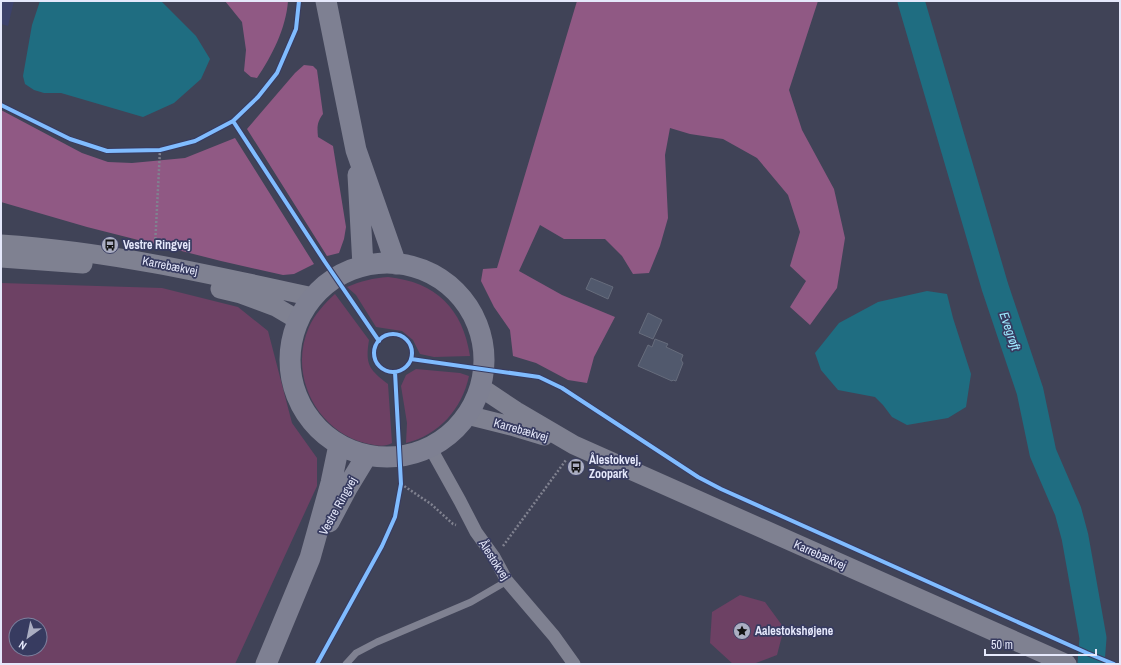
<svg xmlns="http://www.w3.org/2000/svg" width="1121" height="665" viewBox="0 0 1121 665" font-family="'Archivo Narrow',sans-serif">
<rect width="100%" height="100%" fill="#404357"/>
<path fill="#3d426b" d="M 1,1 L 14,1 L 8,26 L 1,24 Z"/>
<path fill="#6d4164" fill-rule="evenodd" d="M 388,277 C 436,282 463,309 470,356 L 434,357 L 420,354 L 413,340 L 402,331 L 376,327 L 356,295 L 347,287 C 361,281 373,278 388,277 Z
M 1,283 L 162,288 L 238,307 L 268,331 L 292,423 L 317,458 L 317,486 L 235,664 L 1,664 ZM 16,625 L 40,625 L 40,649 L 16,649 Z
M 335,294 L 369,340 C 365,365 369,369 388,384 L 392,443 C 384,448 374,445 365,443 C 316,430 288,374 309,327 C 315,314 324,304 335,294 Z
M 416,369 L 460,373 L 469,376 C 462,409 439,435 406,443 L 407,423 L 401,386 L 406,375 Z
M 740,595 L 765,602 L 784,628 L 777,655 L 753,664 L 733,664 L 710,643 L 712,612 Z"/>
<path fill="#905984" d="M 225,1 L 288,1 C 286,28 272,56 257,78 L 251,77 L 244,71 L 246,50 L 242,22 Z
M 577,1 L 818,1 L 789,90 L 802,130 L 834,189 L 845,238 L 837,288 L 810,325 L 790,307 L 806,281 L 790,266 L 800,232 L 788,195 L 757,158 L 723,139 L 690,134 L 670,128 L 665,155 L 668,218 L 660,246 L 649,273 L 633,274 L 622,256 L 605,239 L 564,239 L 540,225 L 519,271 L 562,295 L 615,317 L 594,357 L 587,383 L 568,380 L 536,363 L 513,356 L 510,330 L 494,307 L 481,281 L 483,269 L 497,268 Z
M 304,65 L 313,66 L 317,70 L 323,114 C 317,122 317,127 318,137 L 333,146 L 346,227 L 344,239 L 339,253 L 327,256 L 247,129 L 295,73 Z
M 1,110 L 82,153 L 108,162 L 132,163 L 185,158 L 235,138 L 314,264 L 294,274 L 283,275 L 221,261 L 87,227 L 1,202 Z"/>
<path fill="#1f6d81" d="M 40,1 L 161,1 L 196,36 L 210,59 L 201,79 L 174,103 L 143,117 L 61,93 L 44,93 L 34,90 L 25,84 L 23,76 L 32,25 Z
M 927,291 L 947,294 L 953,318 L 971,374 L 966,407 L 948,418 L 907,425 L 892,417 L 883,405 L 875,397 L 838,390 L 821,370 L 815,353 L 839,323 L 878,302 Z"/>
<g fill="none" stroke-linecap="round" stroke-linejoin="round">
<path stroke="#1f6d81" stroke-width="27" d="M 911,1 L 995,287 L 1030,391 L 1043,453 L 1068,511 L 1075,537 L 1093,638 L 1091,664"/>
</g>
<path fill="#51596d" stroke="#666c7c" d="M 591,278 L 613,287 L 608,299 L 586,289 Z
M 648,313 L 662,320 L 653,339 L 639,333 Z
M 655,339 L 668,344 L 666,347 L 683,355 L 681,360 L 683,363 L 676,381 L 673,380 L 672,381 L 638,366 L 648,345 L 652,347 Z"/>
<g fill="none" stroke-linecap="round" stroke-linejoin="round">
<path stroke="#808290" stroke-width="2.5" stroke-dasharray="2 2" stroke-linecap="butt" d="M 154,246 L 155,246 L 160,150
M 401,484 L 431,504 L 453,524 L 456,525
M 503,546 L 566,460"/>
<path stroke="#7f8191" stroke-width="7" d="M 346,664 L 356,653 L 377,642 L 471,602 L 507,581"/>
<path stroke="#7f8191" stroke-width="13" d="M 430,447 L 460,501 L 476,532 L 494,557 L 507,581 L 554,636 L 574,664"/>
<path stroke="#7f8191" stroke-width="19" d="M 1,244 C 107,251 209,274 313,297
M 1,258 L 83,264
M 220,289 L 241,294 L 276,307 L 298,320
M 480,387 L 516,411 L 574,445 L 1067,664
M 467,415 L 511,426 L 544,436"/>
<path stroke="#7e8092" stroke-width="21" d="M 326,1 L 356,150 L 396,264
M 358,175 L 363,266
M290 360a97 97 0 1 1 194 0a97 97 0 1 1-194 0Z
M 329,522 L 347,488 L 367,455
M 266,664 L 310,558 L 331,483 L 339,445"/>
<g stroke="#373b60" stroke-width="6">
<path id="cycleway" d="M 1,105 L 70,139 L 107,151 L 160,150 L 195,141 L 233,121 L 325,262 L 379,341
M 233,121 L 258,97 L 277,73 L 296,29 L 299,1
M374 353a19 19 0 1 1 38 0a19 19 0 1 1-38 0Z
M 411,359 L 539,377 L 562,388 L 698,477 L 721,489 L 1087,653 L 1114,664
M 317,664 L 382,546 L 395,517 L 401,484 L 395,372"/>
</g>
<use href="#cycleway" stroke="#80bcff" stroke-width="4"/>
</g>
<defs>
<g id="bus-disc" transform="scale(0.9)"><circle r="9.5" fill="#abaec2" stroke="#373b60"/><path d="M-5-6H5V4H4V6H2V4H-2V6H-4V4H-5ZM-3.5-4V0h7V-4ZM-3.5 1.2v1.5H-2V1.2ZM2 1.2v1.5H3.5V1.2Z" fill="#111"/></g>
<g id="sight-disc" transform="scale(0.9)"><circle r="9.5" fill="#abaec2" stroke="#373b60"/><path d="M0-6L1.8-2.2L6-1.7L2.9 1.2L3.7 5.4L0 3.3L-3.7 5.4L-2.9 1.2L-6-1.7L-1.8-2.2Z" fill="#111"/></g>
</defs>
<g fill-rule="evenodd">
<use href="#bus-disc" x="110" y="245"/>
<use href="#bus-disc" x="576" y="467"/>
<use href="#sight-disc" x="742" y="631"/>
</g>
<g text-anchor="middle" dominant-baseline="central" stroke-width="3.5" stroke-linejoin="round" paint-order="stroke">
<g font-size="12" font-weight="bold" fill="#e5e8fb" stroke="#373b60" text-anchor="start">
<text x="123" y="245">Vestre Ringvej</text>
<text x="589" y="460">Ålestokvej,<tspan x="589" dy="14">Zoopark</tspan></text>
<text x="755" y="631">Aalestokshøjene</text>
</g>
<g font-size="12" fill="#e5e8fb" stroke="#373b60">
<text transform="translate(170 266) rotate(11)">Karrebækvej</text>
<text transform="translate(521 430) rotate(16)">Karrebækvej</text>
<text transform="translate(338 506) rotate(-61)">Vestre Ringvej</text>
<text transform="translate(820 555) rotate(24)">Karrebækvej</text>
<text transform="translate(494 560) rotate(57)">Ålestokvej</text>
</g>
<g font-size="13" font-style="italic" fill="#9de8fe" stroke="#373b60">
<text transform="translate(1010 331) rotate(71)">Evegrøft</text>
</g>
</g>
<rect width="1121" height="665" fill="none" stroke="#e5e8fb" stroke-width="4"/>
<g transform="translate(28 637) rotate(213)"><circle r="19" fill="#373b60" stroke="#7d809e"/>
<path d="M0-3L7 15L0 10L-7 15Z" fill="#abaec2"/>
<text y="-6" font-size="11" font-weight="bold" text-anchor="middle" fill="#e5e8fb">N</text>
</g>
<path d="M985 649v6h111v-6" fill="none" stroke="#e5e8fb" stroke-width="2"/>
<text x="991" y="649" font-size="12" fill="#e5e8fb" stroke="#373b60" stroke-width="3" paint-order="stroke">50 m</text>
</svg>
